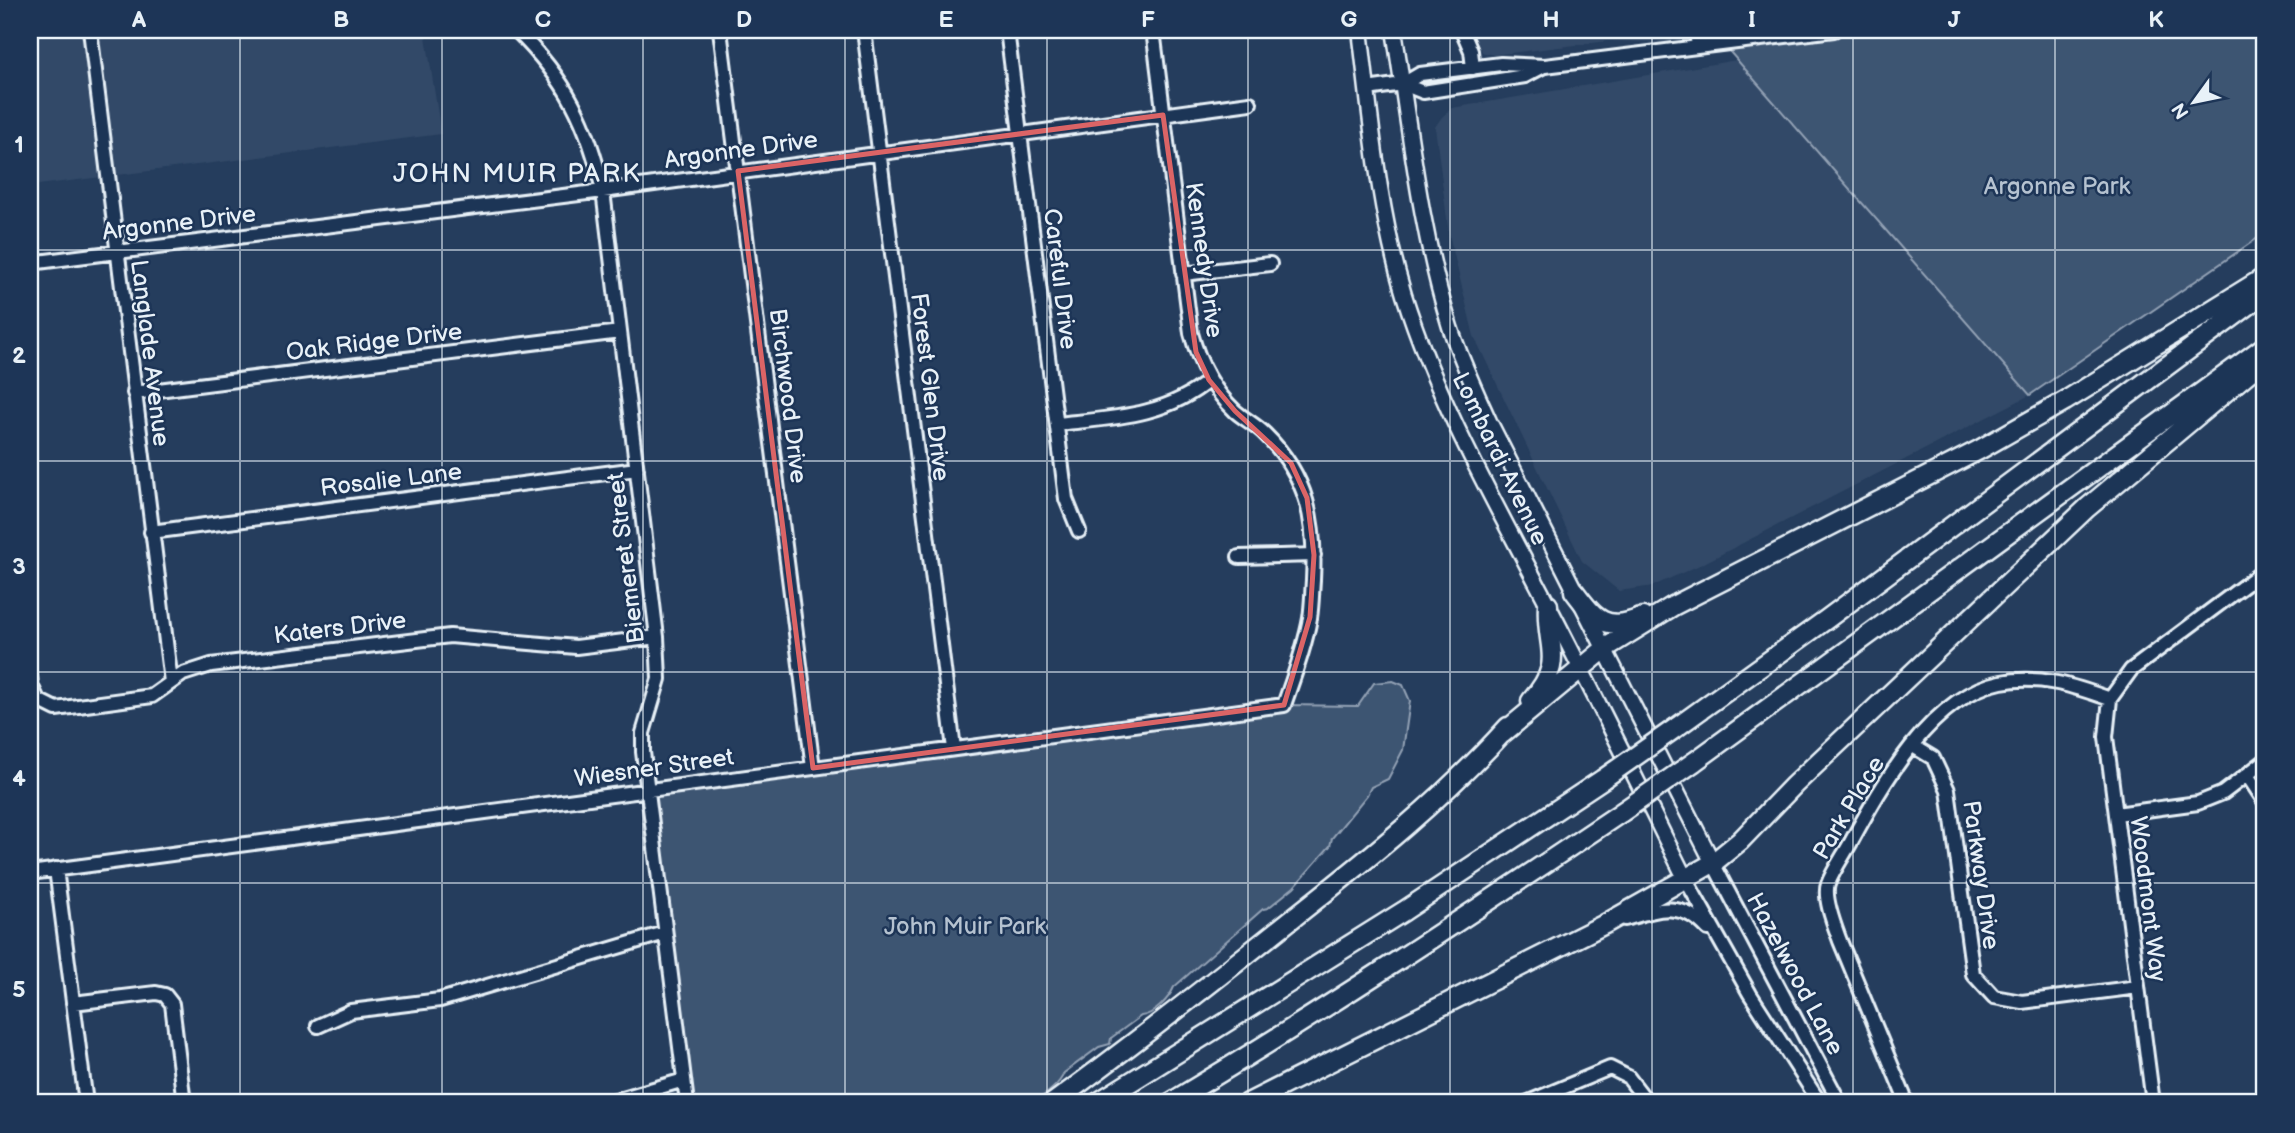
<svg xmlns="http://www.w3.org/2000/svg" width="2295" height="1133" viewBox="0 0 2295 1133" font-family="'Balsamiq Sans',sans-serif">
<rect width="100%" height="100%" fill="#253d5d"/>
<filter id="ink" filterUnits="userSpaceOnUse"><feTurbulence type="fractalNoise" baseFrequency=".0143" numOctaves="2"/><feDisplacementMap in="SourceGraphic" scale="14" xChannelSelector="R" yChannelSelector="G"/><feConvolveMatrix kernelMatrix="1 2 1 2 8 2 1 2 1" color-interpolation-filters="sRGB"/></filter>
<g filter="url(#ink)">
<path fill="#334a68" d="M 30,30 L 296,30 L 297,37 L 335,30 L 425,30 L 441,134 L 30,186 Z
M 1471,30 L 1686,30 L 1681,40 L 1673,43 L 1608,41 L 1493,55 L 1482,52 Z
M 1737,60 L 2030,395 L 1704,563 L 1653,586 L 1619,591 L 1582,561 L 1474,336 L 1449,234 L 1435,127 L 1442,117 L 1452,108 Z"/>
<path fill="#3e5472" stroke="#93a2b5" stroke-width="2" d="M 1846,30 L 2265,30 L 2265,233 L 2030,395 L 1723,44 Z
M 1393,681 L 1403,685 L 1410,701 L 1403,750 L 1388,779 L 1371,787 L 1367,795 L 1332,838 L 1330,846 L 1294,887 L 1268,908 L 1263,909 L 1174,987 C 1169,999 1154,1015 1141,1016 L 1111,1038 L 1110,1044 L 1099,1047 L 1064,1073 C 1059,1086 1044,1096 1032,1103 L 687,1103 L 647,790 L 1284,705 L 1358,706 L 1374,683 Z"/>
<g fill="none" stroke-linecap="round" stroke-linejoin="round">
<g stroke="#e8f1f8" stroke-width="18">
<path id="minor" d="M 90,30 L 171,682
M 516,30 C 566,79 588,123 603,191 L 657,637 L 659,679 L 643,733 L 643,752 L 687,1103
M 720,30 L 813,768
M 864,30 L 954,749
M 1007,30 L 1066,499 L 1079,531
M 1462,30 L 1471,51 L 1473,68
M 1696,30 L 1698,47
M 1403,84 L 1423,92 L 1525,76 L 1544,66
M 1367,89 L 1403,84 L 1420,74 L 1501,64 L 1545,66 L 1834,30
M 30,263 L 603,191 L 1250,103
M 1183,274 L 1270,264
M 134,393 L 620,332
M 1057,424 C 1111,418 1166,417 1209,380
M 151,532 L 637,469
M 1239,557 L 1314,555
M 30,676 L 31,685 L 38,700 L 56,709 L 152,696 L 183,674 L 211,665 L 450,636 L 576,647 L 657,637
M 1913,746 L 1933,758 L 1948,790 L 1973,974 L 1994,997 L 2022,1002 L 2138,987
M 2247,775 L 2265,802
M 2116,814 L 2198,803 L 2223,793 L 2265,761
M 1713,863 L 1840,1103
M 56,869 L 86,1103
M 30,873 L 1284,705 C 1294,676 1305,647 1310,618 C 1312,605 1312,593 1313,580 C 1316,522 1308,476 1265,434 C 1256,425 1244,419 1235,411 C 1213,390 1199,363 1191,333 L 1153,30
M 1686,880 L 1750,994 L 1820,1103
M 1625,919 C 1658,909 1682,900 1708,929
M 73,1003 L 156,993 L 165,995 L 172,1004 L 184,1103
M 318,1026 L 351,1011 L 440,1000 L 665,933
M 606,1103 L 684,1080
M 1526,1103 L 1610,1068 L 1628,1077 L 1648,1103
M 1907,1103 L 1840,941 C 1835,927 1823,898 1828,884 C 1833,870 1844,855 1851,842 C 1882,785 1931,696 2001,682 C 2041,675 2074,686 2110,699
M 2153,1103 L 2106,737 L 2110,699 L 2131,670 L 2265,570"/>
</g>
<g stroke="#e8f1f8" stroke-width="19">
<path id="major" d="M 1360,30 C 1371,119 1378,209 1404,295 C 1438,403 1494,501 1546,601 C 1594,693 1640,787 1686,880
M 1394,30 C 1410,130 1420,230 1450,327 C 1461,360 1475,390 1489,421 L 1713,863"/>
</g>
<g stroke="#e8f1f8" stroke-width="23">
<path id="highway" d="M 1574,591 C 1596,620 1606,633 1643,617
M 1531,701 C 1567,660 1545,649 1548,605
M 1677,727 L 1827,619 L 2265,293
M 1502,734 L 1607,647 L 1673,606 L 1979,450 L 2065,401 L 2265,277
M 1694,762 L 2265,346
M 1053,1103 C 1134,1044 1214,981 1293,918 C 1368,859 1444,798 1508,727
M 1097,1103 L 1404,911 L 1603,779
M 1170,1103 C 1324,1011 1473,912 1622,812
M 1248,1103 L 1605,924 L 1713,863 L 1740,841 L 1794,785 L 2087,508 L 2265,359"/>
</g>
<use href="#minor" stroke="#1d3557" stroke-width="12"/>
<use href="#major" stroke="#1d3557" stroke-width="14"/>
<use href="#highway" stroke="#1d3557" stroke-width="18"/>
<g stroke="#e8f1f8" stroke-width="23" stroke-linecap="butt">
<path id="highway-bridge" d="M 1603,779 L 1677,727
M 1622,812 L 1694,762"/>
</g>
<use href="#highway-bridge" stroke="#1d3557" stroke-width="18"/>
</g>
</g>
<path fill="none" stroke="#db6466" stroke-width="5" stroke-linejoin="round" d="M 1163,115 L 1196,352 L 1209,380 L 1235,411 L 1291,463 L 1307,498 L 1314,555 L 1310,617 L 1284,705 L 813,768 L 738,171 Z"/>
<path fill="none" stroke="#e8f1f8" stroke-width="2" stroke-opacity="0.55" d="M 240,30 L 240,1103M 442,30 L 442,1103M 643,30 L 643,1103M 845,30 L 845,1103M 1047,30 L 1047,1103M 1248,30 L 1248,1103M 1450,30 L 1450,1103M 1652,30 L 1652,1103M 1853,30 L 1853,1103M 2055,30 L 2055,1103M 30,250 L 2265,250M 30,461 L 2265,461M 30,672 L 2265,672M 30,883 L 2265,883"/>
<g text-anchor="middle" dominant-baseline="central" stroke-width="5" stroke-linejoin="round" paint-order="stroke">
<g font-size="24" fill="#e8f1f8" stroke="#1d3557">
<text transform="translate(741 150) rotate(-8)">Argonne Drive</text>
<text transform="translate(179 223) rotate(-7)">Argonne Drive</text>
<text transform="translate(1204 260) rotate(82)">Kennedy Drive</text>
<text transform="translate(1060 279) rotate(83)">Careful Drive</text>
<text transform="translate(374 342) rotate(-7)">Oak Ridge Drive</text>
<text transform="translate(150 353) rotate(83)">Langlade Avenue</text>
<text transform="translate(930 387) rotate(83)">Forest Glen Drive</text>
<text transform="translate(788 396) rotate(83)">Birchwood Drive</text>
<text transform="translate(1500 459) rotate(64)">Lombardi Avenue</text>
<text transform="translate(391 480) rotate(-7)">Rosalie Lane</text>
<text transform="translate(626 558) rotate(-97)">Biemeret Street</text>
<text transform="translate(340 628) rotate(-7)">Katers Drive</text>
<text transform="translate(654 768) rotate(-8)">Wiesner Street</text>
<text transform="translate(1849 808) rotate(-59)">Park Place</text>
<text transform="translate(1981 875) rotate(82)">Parkway Drive</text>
<text transform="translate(2148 899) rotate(83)">Woodmont Way</text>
<text transform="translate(1795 974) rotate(62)">Hazelwood Lane</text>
</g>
<g font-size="24" fill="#b5c2d0" stroke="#1d3557">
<text x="2057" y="186">Argonne Park</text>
<text x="965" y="926">John Muir Park</text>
</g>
<g font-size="26" letter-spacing="2" fill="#e8f1f8" stroke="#1d3557">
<text x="517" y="174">JOHN MUIR PARK</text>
</g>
</g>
<rect width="2295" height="1133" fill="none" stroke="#1d3557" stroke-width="77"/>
<g transform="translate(2194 102) rotate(237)" stroke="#1d3557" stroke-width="5" paint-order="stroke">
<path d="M0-5L12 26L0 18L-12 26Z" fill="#e8f1f8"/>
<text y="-10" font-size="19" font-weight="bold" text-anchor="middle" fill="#e8f1f8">N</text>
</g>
<rect x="38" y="38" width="2218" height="1056" fill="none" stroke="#e8f1f8" stroke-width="2.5"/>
<g font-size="23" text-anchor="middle" font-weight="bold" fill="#e8f1f8">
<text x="139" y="27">A</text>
<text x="341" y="27">B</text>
<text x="543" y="27">C</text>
<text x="744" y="27">D</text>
<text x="946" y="27">E</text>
<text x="1148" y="27">F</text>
<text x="1349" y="27">G</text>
<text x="1551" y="27">H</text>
<text x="1752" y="27">I</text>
<text x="1954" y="27">J</text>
<text x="2156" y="27">K</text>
<text x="19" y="152">1</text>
<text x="19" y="363">2</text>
<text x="19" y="574">3</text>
<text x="19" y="786">4</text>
<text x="19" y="997">5</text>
</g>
</svg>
